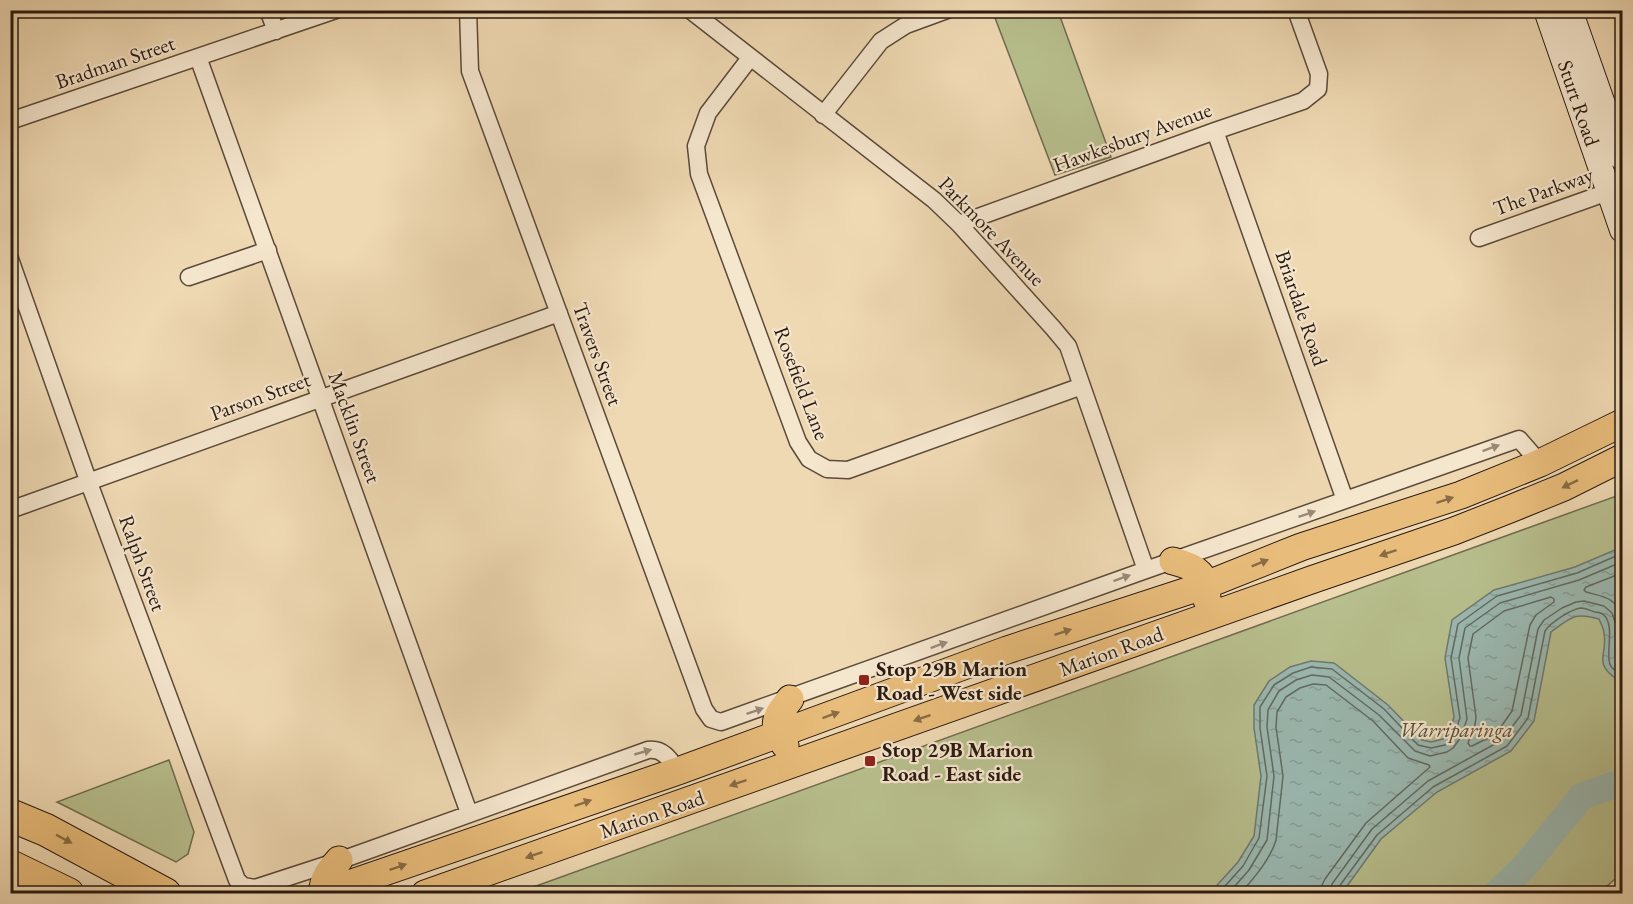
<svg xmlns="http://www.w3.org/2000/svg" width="1633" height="904" viewBox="0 0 1633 904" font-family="'EB Garamond',serif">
<defs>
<pattern id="water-ripples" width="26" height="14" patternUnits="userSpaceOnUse" patternTransform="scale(1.5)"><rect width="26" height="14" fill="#9bb9b2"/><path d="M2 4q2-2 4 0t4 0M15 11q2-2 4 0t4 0" fill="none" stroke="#869e98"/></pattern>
</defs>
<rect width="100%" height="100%" fill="#efd9b3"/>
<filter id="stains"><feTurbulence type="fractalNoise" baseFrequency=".00333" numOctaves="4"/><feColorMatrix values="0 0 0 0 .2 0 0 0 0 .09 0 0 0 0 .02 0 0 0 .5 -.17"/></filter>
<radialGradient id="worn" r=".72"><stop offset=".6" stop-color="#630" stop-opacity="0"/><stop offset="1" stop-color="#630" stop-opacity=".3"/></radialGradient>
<path fill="#b8bf8e" stroke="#716c4f" stroke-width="1.5" d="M 992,10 L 1058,11 L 1111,157 L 1055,175 Z
M 1622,494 L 1622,873 L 1599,893 L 514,894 Z
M 169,760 L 194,832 L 188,854 L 176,862 L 57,802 Z"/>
<path fill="url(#water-ripples)" stroke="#6e7971" stroke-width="1.5" d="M 1617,549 L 1622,551 L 1622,677 L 1615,678 C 1593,662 1608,654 1604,633 C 1604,629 1601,624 1599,619 C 1574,612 1572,617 1551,632 L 1534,721 L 1511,751 L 1437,792 L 1381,839 L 1342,893 L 1210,893 L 1238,862 L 1254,836 L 1261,776 L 1254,728 L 1254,705 L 1269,681 L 1290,667 L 1311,661 L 1334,663 L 1388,705 L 1422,740 L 1431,742 L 1443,739 L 1450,730 L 1454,717 L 1445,658 L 1452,620 L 1494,590 L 1575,567 Z"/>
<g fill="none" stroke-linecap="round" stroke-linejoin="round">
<path stroke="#626a61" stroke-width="1.5" d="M 1622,573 L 1586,587 L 1584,590 L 1586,592 C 1604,597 1616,597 1622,617
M 1551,597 L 1554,599 L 1554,602 L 1536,615 L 1530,625 L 1512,711 L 1496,734 L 1472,746 L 1470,746 L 1468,743 L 1475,725 L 1476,717 L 1468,658 L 1473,634 L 1504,611 Z
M 1218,894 L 1243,866 L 1259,838 L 1267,776 L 1260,728 L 1260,707 L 1274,685 L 1293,673 L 1311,667 L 1332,669 L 1384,709 L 1418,745 L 1431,748 L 1445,745 L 1455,732 L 1460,718 L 1451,658 L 1458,624 L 1497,596 L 1577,573 L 1616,556 L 1622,556
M 1228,894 L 1249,870 L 1267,840 L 1274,776 L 1267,727 L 1268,710 L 1279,691 L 1296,680 L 1312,675 L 1329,677 L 1379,715 L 1415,751 L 1430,756 L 1447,752 L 1453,748 L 1461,737 L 1467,719 L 1459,658 L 1465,628 L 1500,603 L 1579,580 L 1617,564 L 1622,564
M 1240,894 C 1254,878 1270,860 1276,840 L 1283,776 L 1276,727 L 1277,712 L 1286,697 L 1300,688 L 1313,684 L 1326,685 L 1373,721 L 1408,758 L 1429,765 L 1430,767 L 1366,823 L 1325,879 L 1322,885 L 1321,894
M 1330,894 L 1332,884 L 1372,829 L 1428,781 L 1502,740 L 1521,715 L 1538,629 L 1544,620 L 1562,608 L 1576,602 L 1584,601 L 1604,606 L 1612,613 L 1618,631 L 1616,658 L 1618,663 L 1622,663
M 1337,894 L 1338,888 L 1377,835 L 1433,787 L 1507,746 L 1528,718 L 1545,631 C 1550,623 1571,609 1581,608 C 1585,608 1591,611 1595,612 C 1597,612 1602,613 1604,615 C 1619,630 1596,673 1622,671"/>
<path stroke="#9bb9b2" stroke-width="27" d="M 1496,894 L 1524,867 L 1582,796 L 1622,782"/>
<g stroke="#5b4a39" stroke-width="19">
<path id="minor" d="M 268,10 L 276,31
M 468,10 L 470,71 L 704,709 L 711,719 L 721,722 L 1146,570 L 1519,439 L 1540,463
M 690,10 L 934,200 L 959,224 L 1053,328 L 1068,346 L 1146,570
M 198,57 L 469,813
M 750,58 L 708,113 L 696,146 L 699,174 L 798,442 L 809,459 L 827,469 L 848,470 L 1082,386
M 823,115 L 881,41 L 906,25 L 947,10
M 10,121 L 336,10
M 1215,131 L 1345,500
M 959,224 L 1215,131 L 1303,101 L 1318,89 L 1319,74 L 1296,10
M 1479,238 L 1622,187
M 10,259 L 89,483 L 237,880 L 243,886 L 255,888 L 347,858 L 648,750 C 663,748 670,759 678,771
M 189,277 L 268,250
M 10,510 L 559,313"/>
</g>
<g stroke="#2a1a10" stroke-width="26">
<path id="secondary" d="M 1546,10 L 1622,230
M 1570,10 L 1622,158"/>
</g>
<g stroke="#2a1a10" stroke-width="29">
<path id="primary" d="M 1173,561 C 1197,567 1207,574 1207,600
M 785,745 C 770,724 776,717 790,699
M 320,894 L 678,771 L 1007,650 L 1206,585 L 1301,547 L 1461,495 L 1540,463 L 1622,423
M 323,894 C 322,879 330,870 339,860
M 425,894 L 1311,580 L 1454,531 L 1510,509 L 1564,487 L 1622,458"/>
</g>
<g stroke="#2a1a10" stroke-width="34">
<path id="motorway" d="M 10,815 L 46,830 L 165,894
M 10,866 L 68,894"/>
</g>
<use href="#minor" stroke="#f5e6ce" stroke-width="16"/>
<use href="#secondary" stroke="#f5e6ce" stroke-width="24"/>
<use href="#primary" stroke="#e8bc7a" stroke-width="27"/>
<use href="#motorway" stroke="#e8bc7a" stroke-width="32"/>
</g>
<defs><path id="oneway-solid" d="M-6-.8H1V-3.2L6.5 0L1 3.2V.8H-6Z" transform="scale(1.5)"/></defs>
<g fill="#9a8a78">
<use href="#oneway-solid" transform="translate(1491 448) rotate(-20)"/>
<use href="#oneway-solid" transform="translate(1307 514) rotate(-19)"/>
<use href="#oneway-solid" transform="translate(1122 578) rotate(-20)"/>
<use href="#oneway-solid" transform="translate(939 645) rotate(-20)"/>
<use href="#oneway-solid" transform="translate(755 711) rotate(-19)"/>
<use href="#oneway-solid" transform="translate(643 752) rotate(-16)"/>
</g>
<g fill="#896b45">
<use href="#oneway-solid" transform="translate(1570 484) rotate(154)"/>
<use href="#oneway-solid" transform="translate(1445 500) rotate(-18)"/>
<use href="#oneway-solid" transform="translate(1388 553) rotate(161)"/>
<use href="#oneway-solid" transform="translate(1260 563) rotate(-22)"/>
<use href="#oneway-solid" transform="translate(1063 632) rotate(-18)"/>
<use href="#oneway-solid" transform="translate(831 715) rotate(-20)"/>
<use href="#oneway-solid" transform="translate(922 718) rotate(161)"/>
<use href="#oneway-solid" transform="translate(738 783) rotate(161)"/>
<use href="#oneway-solid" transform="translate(583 803) rotate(-19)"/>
<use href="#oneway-solid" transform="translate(64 839) rotate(28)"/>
<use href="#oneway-solid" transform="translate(534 855) rotate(161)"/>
<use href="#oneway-solid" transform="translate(398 867) rotate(-19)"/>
</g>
<g fill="#8f2418" stroke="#f5e6ce" stroke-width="2">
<rect x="858" y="674" width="12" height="12" rx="3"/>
<rect x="864" y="755" width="12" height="12" rx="3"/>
</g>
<g text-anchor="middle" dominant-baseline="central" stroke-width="4.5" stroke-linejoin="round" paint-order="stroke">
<g font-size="21" fill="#2a1a10" stroke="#f5e6ce">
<text transform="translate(115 62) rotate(-19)">Bradman Street</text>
<text transform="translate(1579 103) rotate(71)">Sturt Road</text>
<text transform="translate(1132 137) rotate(-20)">Hawkesbury Avenue</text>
<text transform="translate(1543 191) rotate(-20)">The Parkway</text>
<text transform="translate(992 231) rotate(46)">Parkmore Avenue</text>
<text transform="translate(1302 308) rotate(71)">Briardale Road</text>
<text transform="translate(598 354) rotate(70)">Travers Street</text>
<text transform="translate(802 383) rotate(69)">Rosefield Lane</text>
<text transform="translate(260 396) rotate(-20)">Parson Street</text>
<text transform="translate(355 427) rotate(70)">Macklin Street</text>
<text transform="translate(143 563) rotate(70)">Ralph Street</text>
<text transform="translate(1111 651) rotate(-20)">Marion Road</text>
<text transform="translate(652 814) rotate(-19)">Marion Road</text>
</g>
<g font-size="21" font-weight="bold" fill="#2a1a10" stroke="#f5e6ce" text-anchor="start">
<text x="876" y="668">Stop 29B Marion<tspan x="876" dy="24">Road - West side</tspan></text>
<text x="882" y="749">Stop 29B Marion<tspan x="882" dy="24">Road - East side</tspan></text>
</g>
<g font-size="21" font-style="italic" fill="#554c36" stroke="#f5e6ce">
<text x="1456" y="729">Warriparinga</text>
</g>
</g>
<rect width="1633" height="904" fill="none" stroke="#efd9b3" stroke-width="36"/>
<rect x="12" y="12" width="1609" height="880" fill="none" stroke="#2a1a10" stroke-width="3"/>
<rect x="18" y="18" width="1597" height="868" fill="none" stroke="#2a1a10" stroke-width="1.5"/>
<rect width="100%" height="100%" filter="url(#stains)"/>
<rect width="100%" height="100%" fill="url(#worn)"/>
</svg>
